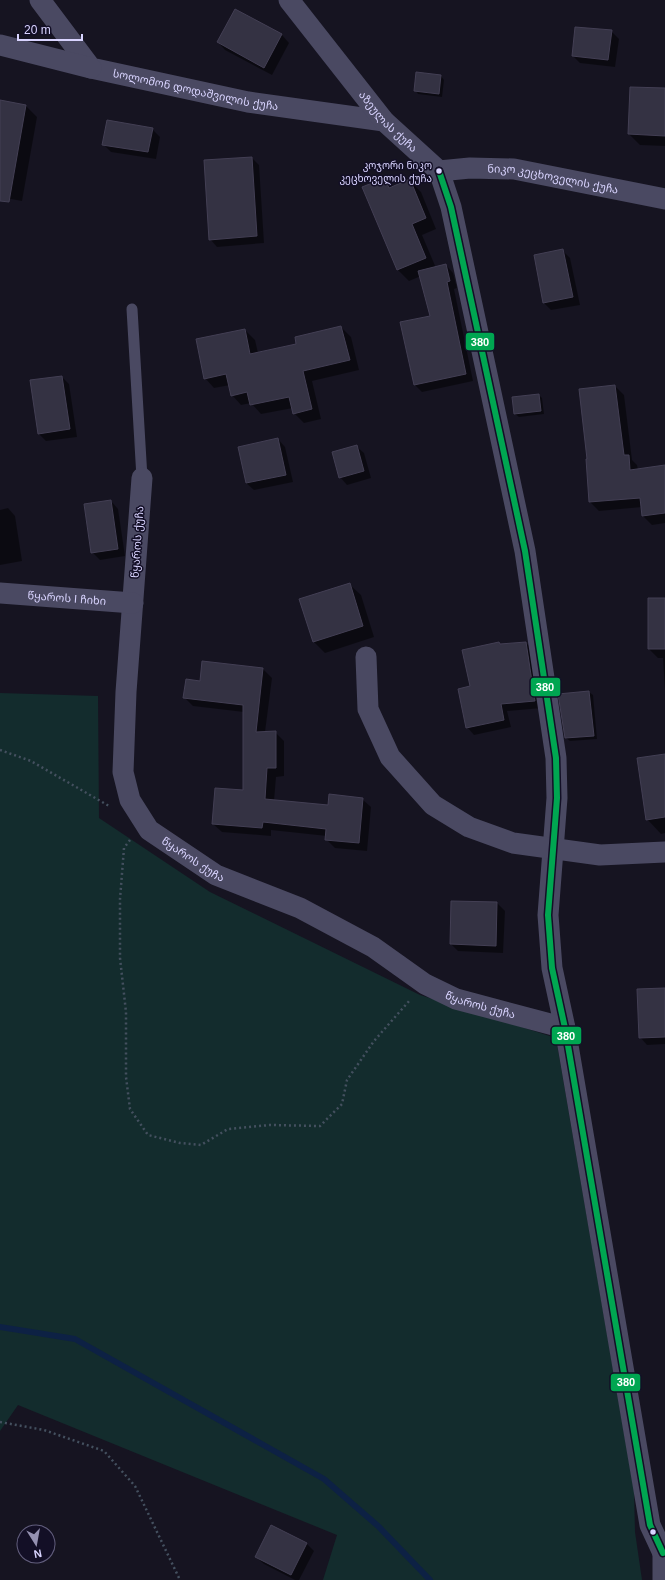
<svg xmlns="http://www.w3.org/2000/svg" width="665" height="1580" viewBox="0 0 665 1580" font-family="Arial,'Noto Sans Georgian',sans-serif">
<rect width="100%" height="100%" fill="#161421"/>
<path fill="#132c2d" d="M 0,693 L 98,696 L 99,818 L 210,892 L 420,995 L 556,1038 L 634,1491 L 635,1532 L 642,1580 L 323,1580 L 337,1535 L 18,1405 L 0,1431 Z"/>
<path fill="#0007" d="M 236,10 L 282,35 L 289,43 L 272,75 L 225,50 L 218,42 Z
M 611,31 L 619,39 L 615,67 L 580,63 L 573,56 Z
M 441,76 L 444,80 L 442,97 L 418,94 L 415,90 Z
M 665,89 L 665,146 L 640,145 L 629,134 Z
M 0,101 L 26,106 L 37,117 L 22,201 L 0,197 Z
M 152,129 L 160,137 L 156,159 L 111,152 L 103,144 Z
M 252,158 L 259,165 L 264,243 L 217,247 L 210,239 Z
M 384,179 L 393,187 L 410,181 L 421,192 L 436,229 L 422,235 L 436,268 L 446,265 L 453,273 L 457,288 L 454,289 L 473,381 L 422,392 L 415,385 L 402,323 L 431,316 L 421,276 L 409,281 L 398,270 Z
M 563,251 L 570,258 L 580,305 L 551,310 L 544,303 Z
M 341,327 L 351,337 L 359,370 L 312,381 L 321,419 L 304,423 L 294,413 L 293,408 L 261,414 L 251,403 L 241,405 L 232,395 L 230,385 L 214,388 L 205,378 L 245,330 L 255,340 L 258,353 L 298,345 Z
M 62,377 L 69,384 L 77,437 L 46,441 L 39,434 Z
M 615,386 L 624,395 L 632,460 L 637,465 L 638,470 L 665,466 L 665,523 L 652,525 L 643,516 L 642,507 L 599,511 L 590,502 L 588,460 Z
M 539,395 L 542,398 L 544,414 L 519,417 L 515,414 Z
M 278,439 L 285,447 L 293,482 L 254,490 L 246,483 Z
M 356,446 L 364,453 L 371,478 L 347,485 L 340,477 Z
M 111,501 L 118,509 L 125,556 L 100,560 L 92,552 Z
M 8,508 L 15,516 L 22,561 L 0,565 L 0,510 Z
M 349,584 L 361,595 L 374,637 L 325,653 L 314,642 Z
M 665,599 L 665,690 L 663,658 L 658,658 L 649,649 Z
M 526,643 L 534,650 L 542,708 L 507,711 L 511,727 L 474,735 L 467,727 L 501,645 Z
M 203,662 L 263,669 L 272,678 L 265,732 L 275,732 L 284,741 L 284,776 L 276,777 L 274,801 L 329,806 L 362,799 L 371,807 L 367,851 L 335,848 L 326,839 L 327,836 L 271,830 L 271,836 L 222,832 L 213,824 L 244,791 L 244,712 L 193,706 L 184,697 L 201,682 Z
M 589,692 L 593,695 L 597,739 L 570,741 L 566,738 Z
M 665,755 L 665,833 L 661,834 L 647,819 Z
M 452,902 L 497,903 L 505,911 L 503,953 L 458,951 L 451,944 Z
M 665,989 L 665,1044 L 647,1045 L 640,1037 Z
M 306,1543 L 314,1551 L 299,1580 L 295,1580 L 264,1564 L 256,1557 Z"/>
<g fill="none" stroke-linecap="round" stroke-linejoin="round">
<path stroke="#0d2144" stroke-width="6" d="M 0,1327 L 75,1339 L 324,1479 L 378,1526 L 430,1580"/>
</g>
<path fill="#343243" stroke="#433f54" d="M 235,9 L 282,34 L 264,68 L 217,42 Z
M 575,27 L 612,30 L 608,60 L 572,56 Z
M 416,72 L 441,75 L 439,94 L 414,91 Z
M 630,87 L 665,88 L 665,136 L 628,134 Z
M 0,100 L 26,105 L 9,202 L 0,201 Z
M 107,120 L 153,128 L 148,152 L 102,145 Z
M 252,157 L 257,236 L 209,240 L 204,160 Z
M 385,178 L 389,188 L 410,179 L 426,218 L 412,224 L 426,258 L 397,270 L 362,187 Z
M 563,249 L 573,297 L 543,303 L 534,255 Z
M 446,264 L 450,281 L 447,282 L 466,374 L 414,385 L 400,322 L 430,316 L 418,271 Z
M 341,326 L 350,360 L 303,371 L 312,409 L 293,414 L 289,397 L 250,405 L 247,392 L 231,396 L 226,374 L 204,379 L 196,339 L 245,329 L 250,354 L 296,344 L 295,337 Z
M 62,376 L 70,429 L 38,434 L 30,380 Z
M 615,385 L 624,455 L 629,455 L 630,470 L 665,465 L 665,513 L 642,516 L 640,498 L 589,502 L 586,459 L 587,459 L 579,389 Z
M 539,394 L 541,411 L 514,414 L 512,397 Z
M 278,438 L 286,475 L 246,483 L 238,447 Z
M 357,445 L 364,471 L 339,478 L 332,452 Z
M 111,500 L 118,549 L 91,553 L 84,504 Z
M 350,583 L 363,626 L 313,642 L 299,599 Z
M 648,598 L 665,598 L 665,649 L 648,649 Z
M 499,642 L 500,644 L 526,642 L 535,701 L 501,704 L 504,720 L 466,728 L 458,689 L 470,686 L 462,650 Z
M 202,661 L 263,668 L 256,732 L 276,731 L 276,768 L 267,768 L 265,799 L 328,805 L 329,794 L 363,798 L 359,843 L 325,840 L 326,829 L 263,822 L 262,828 L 212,824 L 215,788 L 243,790 L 243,705 L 183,698 L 186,679 L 200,681 Z
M 589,691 L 594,736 L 565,738 L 558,694 Z
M 665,754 L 665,817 L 646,820 L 637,758 Z
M 451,901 L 497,902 L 496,946 L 450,944 Z
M 665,988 L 665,1037 L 639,1038 L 637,989 Z
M 271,1525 L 307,1543 L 291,1575 L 255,1557 Z"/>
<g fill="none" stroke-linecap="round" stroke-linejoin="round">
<path stroke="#44505f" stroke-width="2.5" stroke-dasharray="2 3" stroke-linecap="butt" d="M 0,750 L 31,761 L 109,806
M 130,840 L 124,848 L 120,899 L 120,958 L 126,1012 L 126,1077 L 130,1109 L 148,1135 L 180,1143 L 201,1145 L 228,1129 L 270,1125 L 320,1126 L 342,1104 L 347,1080 L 374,1041 L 410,1000
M 0,1422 L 44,1430 L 104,1451 L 135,1486 L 180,1580"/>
<path stroke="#4a4962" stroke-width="11" d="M 132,309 L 142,478"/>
<g stroke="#4a4962" stroke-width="21">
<path id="s1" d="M 40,0 L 91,68 L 248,102 L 384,121"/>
<path id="s2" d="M 289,0 L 384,121 L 439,171 L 451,207 L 525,551 L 556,758 L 557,798 L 548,915 L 552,968 L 565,1028 L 650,1525 L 663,1553"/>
<path d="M 0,45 L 91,68"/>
<path id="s3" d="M 439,171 L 470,168 L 514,169 L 665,199"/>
<path id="s4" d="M 142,478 L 126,692 L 123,772 L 130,800 L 149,830 L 216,875 L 300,908 L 373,947 L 425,984 L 456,999 L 565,1028"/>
<path id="s5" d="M 0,593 L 133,603"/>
<path d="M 366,657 L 368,709 L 390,757 L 433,805 L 469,827 L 513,843 L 600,855 L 665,852"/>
<path d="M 663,1580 L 663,1553 L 665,1550"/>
</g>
<g stroke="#130f26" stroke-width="9">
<path id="bus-1" d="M 439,171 L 451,207 L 525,551 L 556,758 L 557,798 L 548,915 L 552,968 L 565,1028 L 650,1525 L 663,1553"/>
</g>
<use href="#bus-1" stroke="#00a651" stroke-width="6"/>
</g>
<g fill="#d9d4ff" stroke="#130f26" stroke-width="1.5">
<circle cx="439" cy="171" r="3.5"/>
<circle cx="653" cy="1532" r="3.5"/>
</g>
<g text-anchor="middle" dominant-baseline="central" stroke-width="3" stroke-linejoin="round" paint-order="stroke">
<g font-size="10" fill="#d9d4ff" stroke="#130f26" text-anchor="end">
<text x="432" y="165">კოჯორი ნიკო<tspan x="432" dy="13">კეცხოველის ქუჩა</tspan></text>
</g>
<g font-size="11" fill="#d9d4ff" stroke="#130f26">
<text stroke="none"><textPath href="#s1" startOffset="192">სოლომონ დოდაშვილის ქუჩა</textPath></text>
<text stroke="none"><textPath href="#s2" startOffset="157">აზეულას ქუჩა</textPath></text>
<text stroke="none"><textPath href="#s3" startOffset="115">ნიკო კეცხოველის ქუჩა</textPath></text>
<text transform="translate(137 542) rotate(-86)">წყაროს ქუჩა</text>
<text stroke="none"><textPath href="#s5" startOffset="67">წყაროს I ჩიხი</textPath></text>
<text stroke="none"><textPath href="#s4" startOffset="412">წყაროს ქუჩა</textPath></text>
<text stroke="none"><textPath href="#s4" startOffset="736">წყაროს ქუჩა</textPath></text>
</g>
</g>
<g stroke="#130f26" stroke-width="1.5">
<rect x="465" y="332" width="30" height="19" rx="4" fill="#00a651"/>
<rect x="530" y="677" width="31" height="20" rx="4" fill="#00a651"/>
<rect x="551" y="1026" width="31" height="19" rx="4" fill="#00a651"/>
<rect x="610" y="1373" width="31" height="19" rx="4" fill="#00a651"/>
</g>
<g font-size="11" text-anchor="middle" font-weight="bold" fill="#fff">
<text x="480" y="346">380</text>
<text x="545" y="691">380</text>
<text x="566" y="1040">380</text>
<text x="626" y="1386">380</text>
</g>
<g transform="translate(36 1544) rotate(169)"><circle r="19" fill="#130f26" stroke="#625e7d"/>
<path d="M0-3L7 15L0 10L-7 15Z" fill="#9591b1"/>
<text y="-6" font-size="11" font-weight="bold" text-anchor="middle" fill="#d9d4ff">N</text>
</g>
<path d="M18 34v6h64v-6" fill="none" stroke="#d9d4ff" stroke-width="2"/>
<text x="24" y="34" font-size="12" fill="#d9d4ff" stroke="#130f26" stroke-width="3" paint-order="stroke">20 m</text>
</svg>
